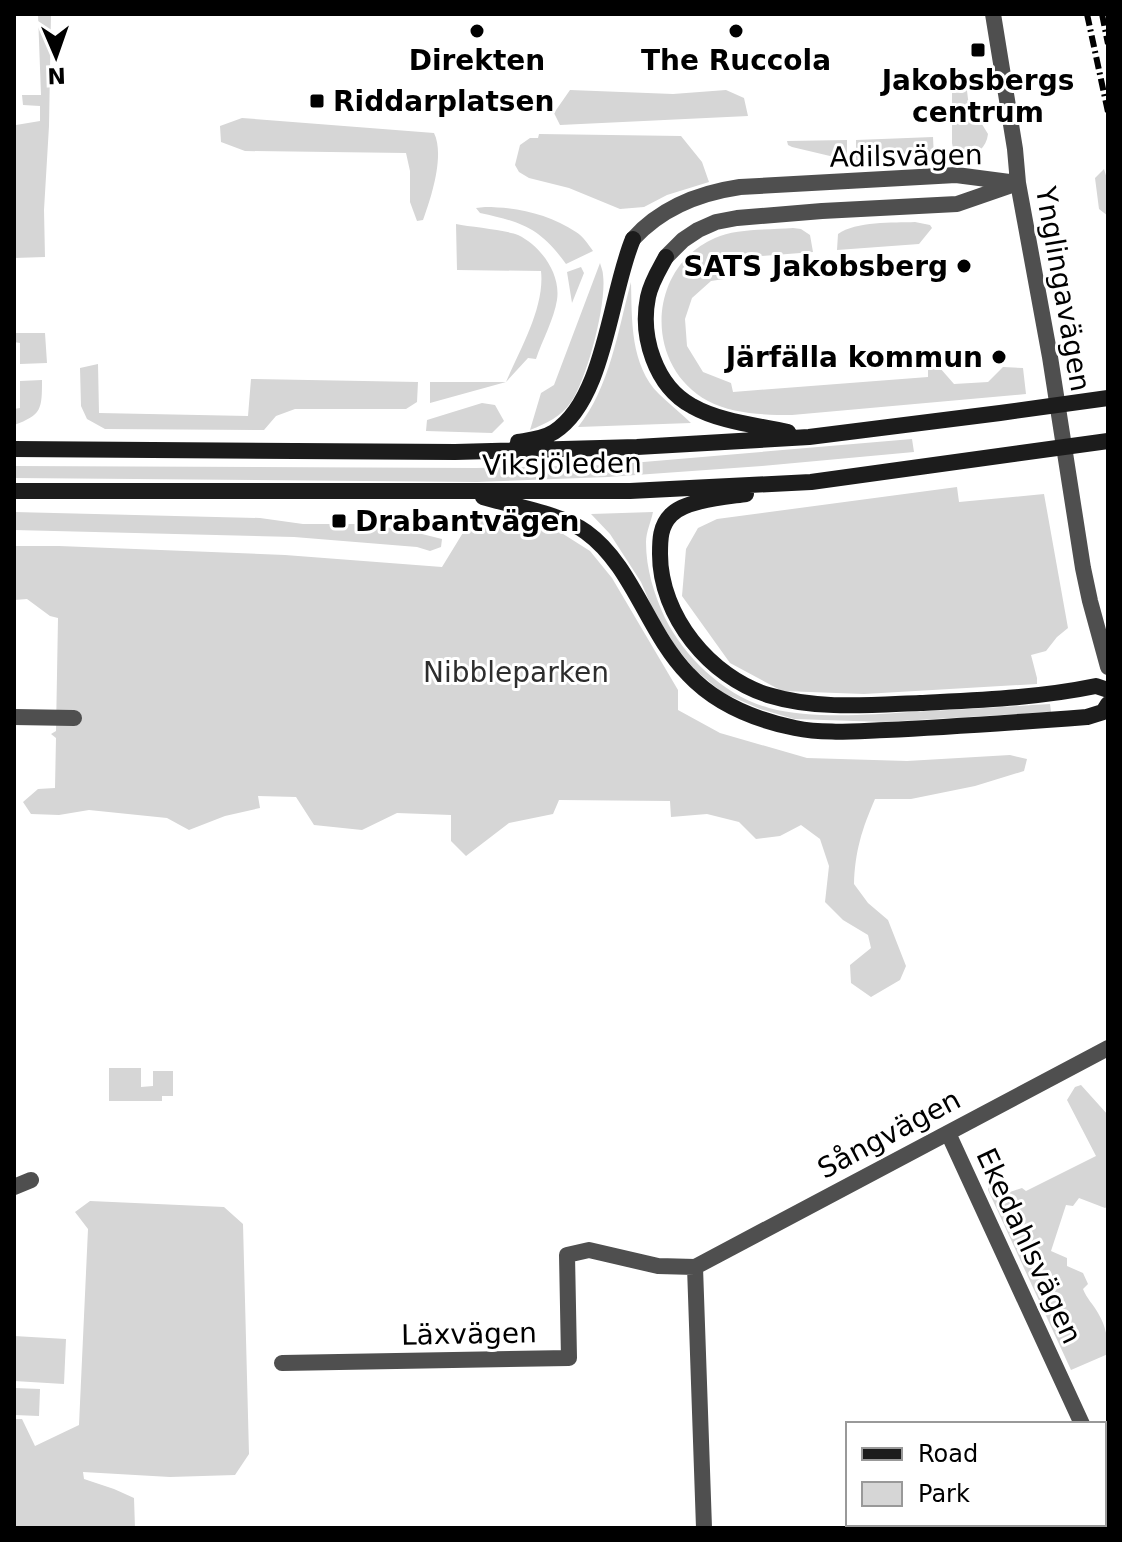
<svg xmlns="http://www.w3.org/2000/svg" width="1122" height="1542" viewBox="0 0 1122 1542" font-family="'DejaVu Sans',sans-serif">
<rect width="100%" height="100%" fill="#fff"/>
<path fill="#d6d6d6" d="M 38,14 L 51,14 L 49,126 L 44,210 L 45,257 L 14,258 L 16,125 L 40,121 L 40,106 L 23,105 L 22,95 L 41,95 Z
M 959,70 L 965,74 L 968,99 L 972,108 L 988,134 C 986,152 970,159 954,154 L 952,143 L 952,78 L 953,73 Z
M 570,90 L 673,94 L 726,90 L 744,98 L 748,116 L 560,125 L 554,113 Z
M 242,118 L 434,133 C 445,155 431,198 423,220 L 417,221 L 410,202 L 410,171 L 406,153 L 245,151 L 221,142 L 220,126 Z
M 539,134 L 681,136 L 702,162 L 709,182 L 667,195 L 644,207 L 620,209 L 569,188 L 529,178 L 519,172 L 515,165 L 520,145 L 530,138 L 538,138 Z
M 933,137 L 934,158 L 856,160 L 856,140 Z
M 847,140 L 847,160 L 792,147 L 788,145 L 787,141 Z
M 1104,169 L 1108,182 L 1108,216 L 1099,209 L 1095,178 Z
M 485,207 C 516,207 549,214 576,232 C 583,236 588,244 593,251 L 566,264 C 540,228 522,222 480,213 L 476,208 Z
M 915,222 L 930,225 L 932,228 L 919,244 L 837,250 L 838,234 C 856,221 893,223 915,222 Z
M 456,224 C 471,227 506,230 518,235 C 541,246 561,274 557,300 C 554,319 542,341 536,359 L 528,358 L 506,382 L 430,403 L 430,382 L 506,382 C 520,349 545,307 541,271 L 457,270 Z
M 793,228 L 801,229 L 810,235 L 813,252 L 722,259 L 724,279 L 711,281 L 692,298 L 685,319 L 687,346 L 703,372 L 731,383 L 733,392 L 928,377 L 928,369 L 940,368 L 954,384 L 988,382 L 1003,367 L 1023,368 L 1026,394 L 792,415 C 765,415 732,414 708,401 C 643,366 647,267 715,238 C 736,228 770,230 793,228 Z
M 600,263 C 601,267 603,271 603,275 C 607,303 587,379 571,402 C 561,417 547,423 530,430 L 541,393 L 554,385 Z
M 581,267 L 584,273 L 572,303 L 567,272 Z
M 631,282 C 632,320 630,365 659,394 C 669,404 681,413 691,423 L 578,427 C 610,387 618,330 631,282 Z
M 14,333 L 45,333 L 47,363 L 20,364 L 20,343 L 14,342 Z
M 98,364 L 99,413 L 248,416 L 251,379 L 418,382 L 417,402 L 406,409 L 295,409 L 276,416 L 264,430 L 105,429 L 87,419 L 81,406 L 80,368 Z
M 42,380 C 42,409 42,415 14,425 L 14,409 L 20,408 L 20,381 Z
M 482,403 L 495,405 L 504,421 L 492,433 L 426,431 L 427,420 Z
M 912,439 L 914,452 L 762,466 L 608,477 L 477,482 L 14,478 L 14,466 L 476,468 L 608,465 Z
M 957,487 L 959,502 L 1044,494 L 1068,628 L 1057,637 L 1046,651 L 1031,655 L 1037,678 L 1037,684 L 864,694 L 782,691 L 730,663 L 682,596 L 686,549 L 698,528 L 717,519 Z
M 14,512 L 260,518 L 303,524 L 368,524 L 414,532 L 442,539 L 441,547 L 430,551 L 417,547 L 294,537 L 14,530 Z
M 653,512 C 651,522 646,532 646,542 C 646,569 654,594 665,618 C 685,658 725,696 769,708 C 811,719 867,715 909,712 C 956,710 1003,707 1050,704 L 1051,712 L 884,722 L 794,719 L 760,709 L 723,693 L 695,670 L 676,647 L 653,610 L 641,582 L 610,534 L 591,514 Z
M 472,518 L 524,520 L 560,532 L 590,551 L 612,578 L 678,690 L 678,710 L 720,733 L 807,758 L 907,761 L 1010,755 L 1027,759 L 1024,771 L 975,786 L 911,799 L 875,799 C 862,829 855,851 854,884 L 868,903 L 888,920 L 906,966 L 900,980 L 871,997 L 851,983 L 850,965 L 871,948 L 868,935 L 843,920 L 825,902 L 829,866 L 820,839 L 801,825 L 780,836 L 756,839 L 739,822 L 707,814 L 671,817 L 670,801 L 559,800 L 553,814 L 509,823 L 466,856 L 451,841 L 451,815 L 397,813 L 362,830 L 314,825 L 296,797 L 258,796 L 260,808 L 225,816 L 189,830 L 167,818 L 89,810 L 59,815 L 31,814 L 23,802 L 38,789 L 55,788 L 56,738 L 51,734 L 56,731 L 58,618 L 50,616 L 27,599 L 14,600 L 14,546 L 59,546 L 285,555 L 442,567 Z
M 109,1068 L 141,1068 L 141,1087 L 153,1086 L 153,1071 L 173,1071 L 173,1096 L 162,1096 L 162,1101 L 109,1101 Z
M 1081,1085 L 1108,1115 L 1108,1206 L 1105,1208 L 1079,1198 L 1073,1206 L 1066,1205 L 1051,1251 L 1067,1258 L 1067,1266 L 1083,1273 L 1088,1284 L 1083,1289 C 1087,1299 1093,1304 1098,1313 C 1106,1326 1108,1339 1108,1354 L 1071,1370 L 988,1190 L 989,1186 L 997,1181 L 1004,1194 L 1022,1188 L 1026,1191 L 1096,1156 L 1067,1100 L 1075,1087 Z
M 90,1201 L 224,1207 L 243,1224 L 249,1454 L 235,1475 L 170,1477 L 83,1472 L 84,1479 L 114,1489 L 134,1498 L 135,1528 L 14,1528 L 14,1419 L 22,1419 L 35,1446 L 79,1425 L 88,1229 L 75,1212 Z
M 14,1336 L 66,1339 L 64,1384 L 14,1381 Z
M 14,1388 L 40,1389 L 39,1416 L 14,1415 Z"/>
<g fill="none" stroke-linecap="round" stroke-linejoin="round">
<path stroke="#4f4f4f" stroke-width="16" d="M 993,14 L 1015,149 L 1018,183 L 1050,357 L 1083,568 L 1090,601 L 1108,667
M 633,239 C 661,208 699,193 740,187 L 956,175 L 1018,183
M 666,257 L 683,240 L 698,230 L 716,222 L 737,218 L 822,211 L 957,204 L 1012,185
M 14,717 L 74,718
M 948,1133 L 1082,1424
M 14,1187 L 31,1180
M 695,1267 L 704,1528
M 282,1363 L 569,1358 L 567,1255 L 589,1250 L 658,1266 L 695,1267 L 1108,1048
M 1104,1471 L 1108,1479"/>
<path stroke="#1c1c1c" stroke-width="16" d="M 666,257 C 659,270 651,282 648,297 C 640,336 655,386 692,406 C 720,422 757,425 788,432
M 518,442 C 530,440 543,439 554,432 C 605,400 610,293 633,239
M 14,449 L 455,452 L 637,447 L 809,437 L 1000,413 L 1108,398
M 14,491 L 630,491 L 811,482 L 1108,441
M 746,494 C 726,497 685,500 671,515 C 660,526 660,540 660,554 C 660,616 710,677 768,695 C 817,710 870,705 920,703 C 979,700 1038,698 1096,686 L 1108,690
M 483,497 C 513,506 562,514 586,532 C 633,566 647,632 688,674 C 716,704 756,720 795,728 C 824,734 856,731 886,730 C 953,727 1020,722 1087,717 L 1103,712 L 1108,704"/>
<path stroke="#000" stroke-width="6" stroke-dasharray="12 4 2 4" stroke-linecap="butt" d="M 1087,14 L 1108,112
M 1102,14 L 1108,44"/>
</g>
<g fill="#000" stroke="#fff" stroke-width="3">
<circle cx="477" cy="31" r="8"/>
<circle cx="736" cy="31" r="8"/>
<rect x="970" y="42" width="16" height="16" rx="4"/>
<rect x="309" y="93" width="16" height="16" rx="4"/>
<circle cx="964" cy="266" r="8"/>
<circle cx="999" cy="357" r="8"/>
<rect x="331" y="513" width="16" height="16" rx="4"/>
</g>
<g text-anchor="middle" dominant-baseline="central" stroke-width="6" stroke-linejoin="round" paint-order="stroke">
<g font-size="28" font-weight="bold" fill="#000" stroke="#fff">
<text x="477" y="60">Direkten</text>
<text x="736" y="60">The Ruccola</text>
<text x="978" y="80">Jakobsbergs<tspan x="978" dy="32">centrum</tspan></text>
<text x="333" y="101" text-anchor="start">Riddarplatsen</text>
<text x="948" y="266" text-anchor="end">SATS Jakobsberg</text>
<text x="983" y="357" text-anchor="end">Järfälla kommun</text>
<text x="355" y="521" text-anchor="start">Drabantvägen</text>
</g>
<g font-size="28" fill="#000" stroke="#fff">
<text transform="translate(906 156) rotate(-1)">Adilsvägen</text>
<text transform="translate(1063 289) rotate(80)">Ynglingavägen</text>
<text transform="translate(562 464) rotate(-1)">Viksjöleden</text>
<text transform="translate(889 1134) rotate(-28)">Sångvägen</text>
<text transform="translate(1029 1246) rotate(65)">Ekedahlsvägen</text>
<text transform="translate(469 1334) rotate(-1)">Läxvägen</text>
</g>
<g font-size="28" fill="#2d2d2d" stroke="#fff">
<text x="516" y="672">Nibbleparken</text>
</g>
</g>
<rect width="1122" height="1542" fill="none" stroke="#000000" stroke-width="32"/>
<rect x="846" y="1422" width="260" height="104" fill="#ffffff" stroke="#999999" stroke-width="2"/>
<rect x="862" y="1448" width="40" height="12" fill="#1c1c1c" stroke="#999999" stroke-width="2"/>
<text x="918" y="1462" font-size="24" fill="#000000">Road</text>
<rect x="862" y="1482" width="40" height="24" fill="#d6d6d6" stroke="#999999" stroke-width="2"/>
<text x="918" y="1502" font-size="24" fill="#000000">Park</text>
<g transform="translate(56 56) rotate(178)" stroke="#ffffff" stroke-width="6" paint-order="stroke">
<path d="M0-6L14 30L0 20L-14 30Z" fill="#000000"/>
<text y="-12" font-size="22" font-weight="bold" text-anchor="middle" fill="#000000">N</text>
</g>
</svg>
